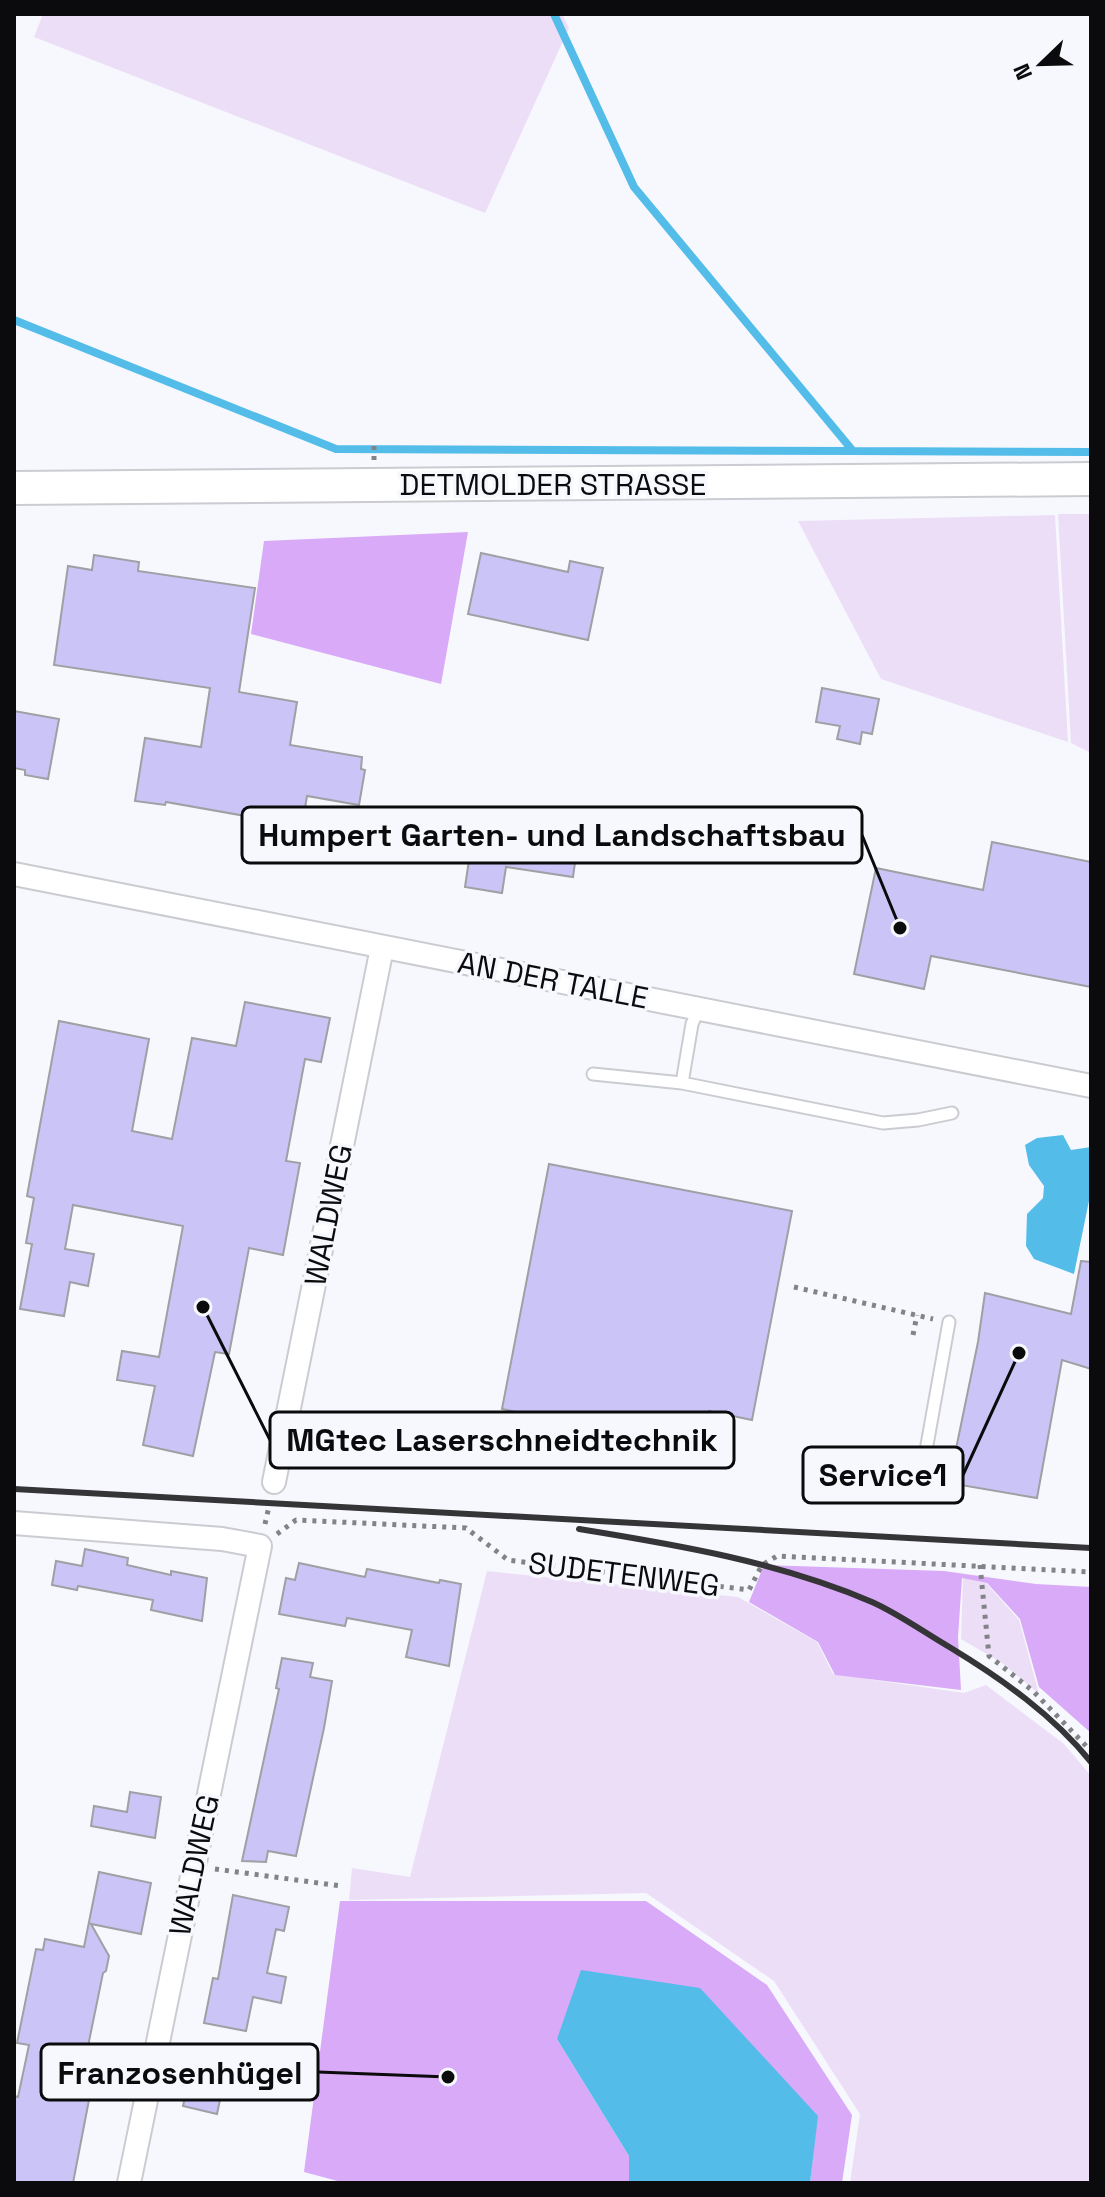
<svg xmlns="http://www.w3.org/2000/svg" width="1105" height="2197" viewBox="0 0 1105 2197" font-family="'Space Grotesk',sans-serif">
<rect width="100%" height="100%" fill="#f6f8fd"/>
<path fill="#eddef8" d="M 43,14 L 562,14 L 569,28 L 485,213 L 34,37 Z
M 1058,514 L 1091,514 L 1091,753 L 1071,743 Z
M 1055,515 L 1068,742 L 881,679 L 798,521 Z
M 487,1571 L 738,1597 L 817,1642 L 833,1674 L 964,1693 L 986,1685 L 1064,1744 L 1091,1776 L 1091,2183 L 850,2183 L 860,2114 L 774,1981 L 646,1893 L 349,1900 L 352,1868 L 410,1877 Z
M 963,1578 L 986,1583 L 1019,1620 L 1039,1694 L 1002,1663 L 961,1639 Z"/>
<path fill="#d8aaf7" d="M 468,532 L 441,684 L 251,634 L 264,541 Z
M 764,1565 L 944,1571 L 1036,1584 L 1091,1587 L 1091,1733 L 1039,1687 L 1020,1619 L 987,1583 L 962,1578 L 958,1637 L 961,1690 L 835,1675 L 818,1642 L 749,1602 Z
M 340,1901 L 646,1901 L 767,1985 L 852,2115 L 842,2183 L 810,2183 L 817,2116 L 557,2039 L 629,2156 L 629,2183 L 345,2183 L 304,2172 Z"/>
<path fill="#53bce9" d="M 1063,1135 L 1071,1150 L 1091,1147 L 1091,1191 L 1074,1274 L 1034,1259 L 1026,1246 L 1027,1214 L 1043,1198 L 1044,1186 L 1029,1165 L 1025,1145 L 1037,1138 Z
M 581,1970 L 700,1988 L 818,2116 L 810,2183 L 629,2183 L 629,2156 L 557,2039 Z"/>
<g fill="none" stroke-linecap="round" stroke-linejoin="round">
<path stroke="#53bce9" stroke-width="8" d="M 554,14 L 634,187 L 853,451 L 1091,452
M 14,320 L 336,449 L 853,451"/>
</g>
<path fill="#cbc5f7" stroke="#9f9fa4" stroke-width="2" d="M 481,553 L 568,572 L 570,561 L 603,568 L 588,640 L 468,614 Z
M 94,555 L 139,562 L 138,571 L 255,588 L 239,692 L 297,702 L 290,745 L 362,757 L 361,769 L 365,770 L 359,805 L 307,796 L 302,826 L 166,802 L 165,805 L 135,801 L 145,738 L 201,747 L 210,688 L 54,665 L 68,566 L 92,570 Z
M 822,688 L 879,699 L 872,734 L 862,732 L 860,744 L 837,739 L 840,726 L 816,722 Z
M 14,711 L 59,719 L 48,779 L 25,775 L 25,770 L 14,768 Z
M 473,833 L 577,848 L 573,877 L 506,867 L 502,893 L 465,887 Z
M 992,842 L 1091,862 L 1091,987 L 931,956 L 924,989 L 854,974 L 876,868 L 983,890 Z
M 245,1002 L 330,1018 L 321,1062 L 305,1059 L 286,1161 L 300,1163 L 283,1255 L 249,1248 L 229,1354 L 215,1352 L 193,1456 L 143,1445 L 155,1386 L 117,1380 L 122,1351 L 159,1357 L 183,1226 L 73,1205 L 65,1249 L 94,1254 L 88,1286 L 70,1282 L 64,1316 L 20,1309 L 32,1244 L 26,1243 L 34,1198 L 27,1196 L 59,1021 L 149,1039 L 132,1131 L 172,1139 L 192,1038 L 236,1046 Z
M 549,1164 L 792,1211 L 752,1420 L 709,1411 L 702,1448 L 502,1409 Z
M 1081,1261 L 1091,1262 L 1091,1369 L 1062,1360 L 1037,1498 L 949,1483 L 978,1342 L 985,1293 L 1071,1314 Z
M 85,1549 L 128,1558 L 127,1565 L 171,1575 L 171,1571 L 207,1578 L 202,1621 L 151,1610 L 153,1600 L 78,1586 L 77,1590 L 52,1585 L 56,1561 L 82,1566 Z
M 299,1563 L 365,1577 L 367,1569 L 439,1583 L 440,1580 L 461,1584 L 449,1666 L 406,1657 L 412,1630 L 347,1618 L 345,1626 L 279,1614 L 286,1578 L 295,1580 Z
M 282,1658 L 313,1663 L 310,1677 L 332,1681 L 324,1728 L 296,1856 L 268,1851 L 266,1862 L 242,1861 L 279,1689 L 276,1688 Z
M 130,1792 L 161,1797 L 155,1838 L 91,1826 L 94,1806 L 127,1812 Z
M 99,1872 L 151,1883 L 141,1934 L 91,1924 L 109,1956 L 106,1971 L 103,1973 L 86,2056 L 83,2077 L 93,2079 L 73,2183 L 14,2183 L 14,2096 L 18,2097 L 29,2045 L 17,2043 L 36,1949 L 43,1950 L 45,1939 L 84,1947 Z
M 233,1895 L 289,1907 L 284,1931 L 276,1929 L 267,1973 L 286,1977 L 281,2003 L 253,1997 L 246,2031 L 204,2023 L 213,1978 L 218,1979 Z
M 191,2069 L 225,2076 L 217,2114 L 183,2106 Z"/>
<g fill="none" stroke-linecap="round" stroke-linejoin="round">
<g stroke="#caccd1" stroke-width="15">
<path id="lane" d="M 593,1074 L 682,1083 L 883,1123 L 918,1120 L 952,1113
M 682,1083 L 692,1024 L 699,1008
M 920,1484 L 949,1322"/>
</g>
<g stroke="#caccd1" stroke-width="26">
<path id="street" d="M 14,874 L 1091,1086
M 274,1482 L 382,948
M 14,1523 L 222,1539 L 260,1546 L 129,2183"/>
</g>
<g stroke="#caccd1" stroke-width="36">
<path id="secondary" d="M 14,488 L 1091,479"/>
</g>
<path stroke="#828387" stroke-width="5" stroke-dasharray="4 6" stroke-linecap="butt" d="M 374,460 L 374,443
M 794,1287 L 933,1319
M 913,1335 L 917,1315
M 265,1524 L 270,1502
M 277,1534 L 296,1520 L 466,1528 L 508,1560 L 749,1590 L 762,1565 L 777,1556 L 1091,1572
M 980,1565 L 989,1656 L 1033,1691 L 1091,1751
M 215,1869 L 341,1886"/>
<use href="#lane" stroke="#fff" stroke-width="11"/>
<use href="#street" stroke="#fff" stroke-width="22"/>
<use href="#secondary" stroke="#fff" stroke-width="32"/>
<path stroke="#353538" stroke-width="6" d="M 14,1489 L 1091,1548
M 579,1529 C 678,1545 779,1562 872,1602 C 899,1614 925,1633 951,1648 C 1002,1679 1053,1715 1091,1762"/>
</g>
<g text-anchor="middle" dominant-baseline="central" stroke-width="7" stroke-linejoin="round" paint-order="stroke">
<g font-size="30" fill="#0b0b0d" stroke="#f6f8fd">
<text x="553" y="484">DETMOLDER STRASSE</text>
<text transform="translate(553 980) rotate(11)">AN DER TALLE</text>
<text transform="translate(328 1215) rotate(-79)">WALDWEG</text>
<text transform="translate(624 1574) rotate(7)">SUDETENWEG</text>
<text transform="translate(194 1865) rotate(-78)">WALDWEG</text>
</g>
</g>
<path fill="none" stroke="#0b0b0d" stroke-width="3" d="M900 928L862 835M203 1307L270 1440M1019 1353L963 1475M448 2077L318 2072"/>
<g fill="#0b0b0d" stroke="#f6f8fd" stroke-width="3">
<circle cx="900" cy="928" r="8"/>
<circle cx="203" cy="1307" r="8"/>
<circle cx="1019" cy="1353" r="8"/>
<circle cx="448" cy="2077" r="8"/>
</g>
<g fill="#f6f8fd" stroke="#0b0b0d" stroke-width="3">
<rect x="242" y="807" width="620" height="56" rx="8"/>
<rect x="270" y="1412" width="464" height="56" rx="8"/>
<rect x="803" y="1447" width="160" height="56" rx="8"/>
<rect x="41" y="2044" width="277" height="56" rx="8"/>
</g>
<g font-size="32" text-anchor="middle" font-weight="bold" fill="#0b0b0d">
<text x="552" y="846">Humpert Garten- und Landschaftsbau</text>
<text x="502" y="1451">MGtec Laserschneidtechnik</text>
<text x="883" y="1486">Service1</text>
<text x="180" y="2084">Franzosenhügel</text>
</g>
<rect width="1105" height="2197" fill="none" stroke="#0b0b0d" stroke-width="32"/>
<g transform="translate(1041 64) rotate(247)" stroke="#f6f8fd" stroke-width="6" paint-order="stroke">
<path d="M0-6L14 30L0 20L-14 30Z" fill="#0b0b0d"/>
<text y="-12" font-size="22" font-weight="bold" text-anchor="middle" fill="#0b0b0d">N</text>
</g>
</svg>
